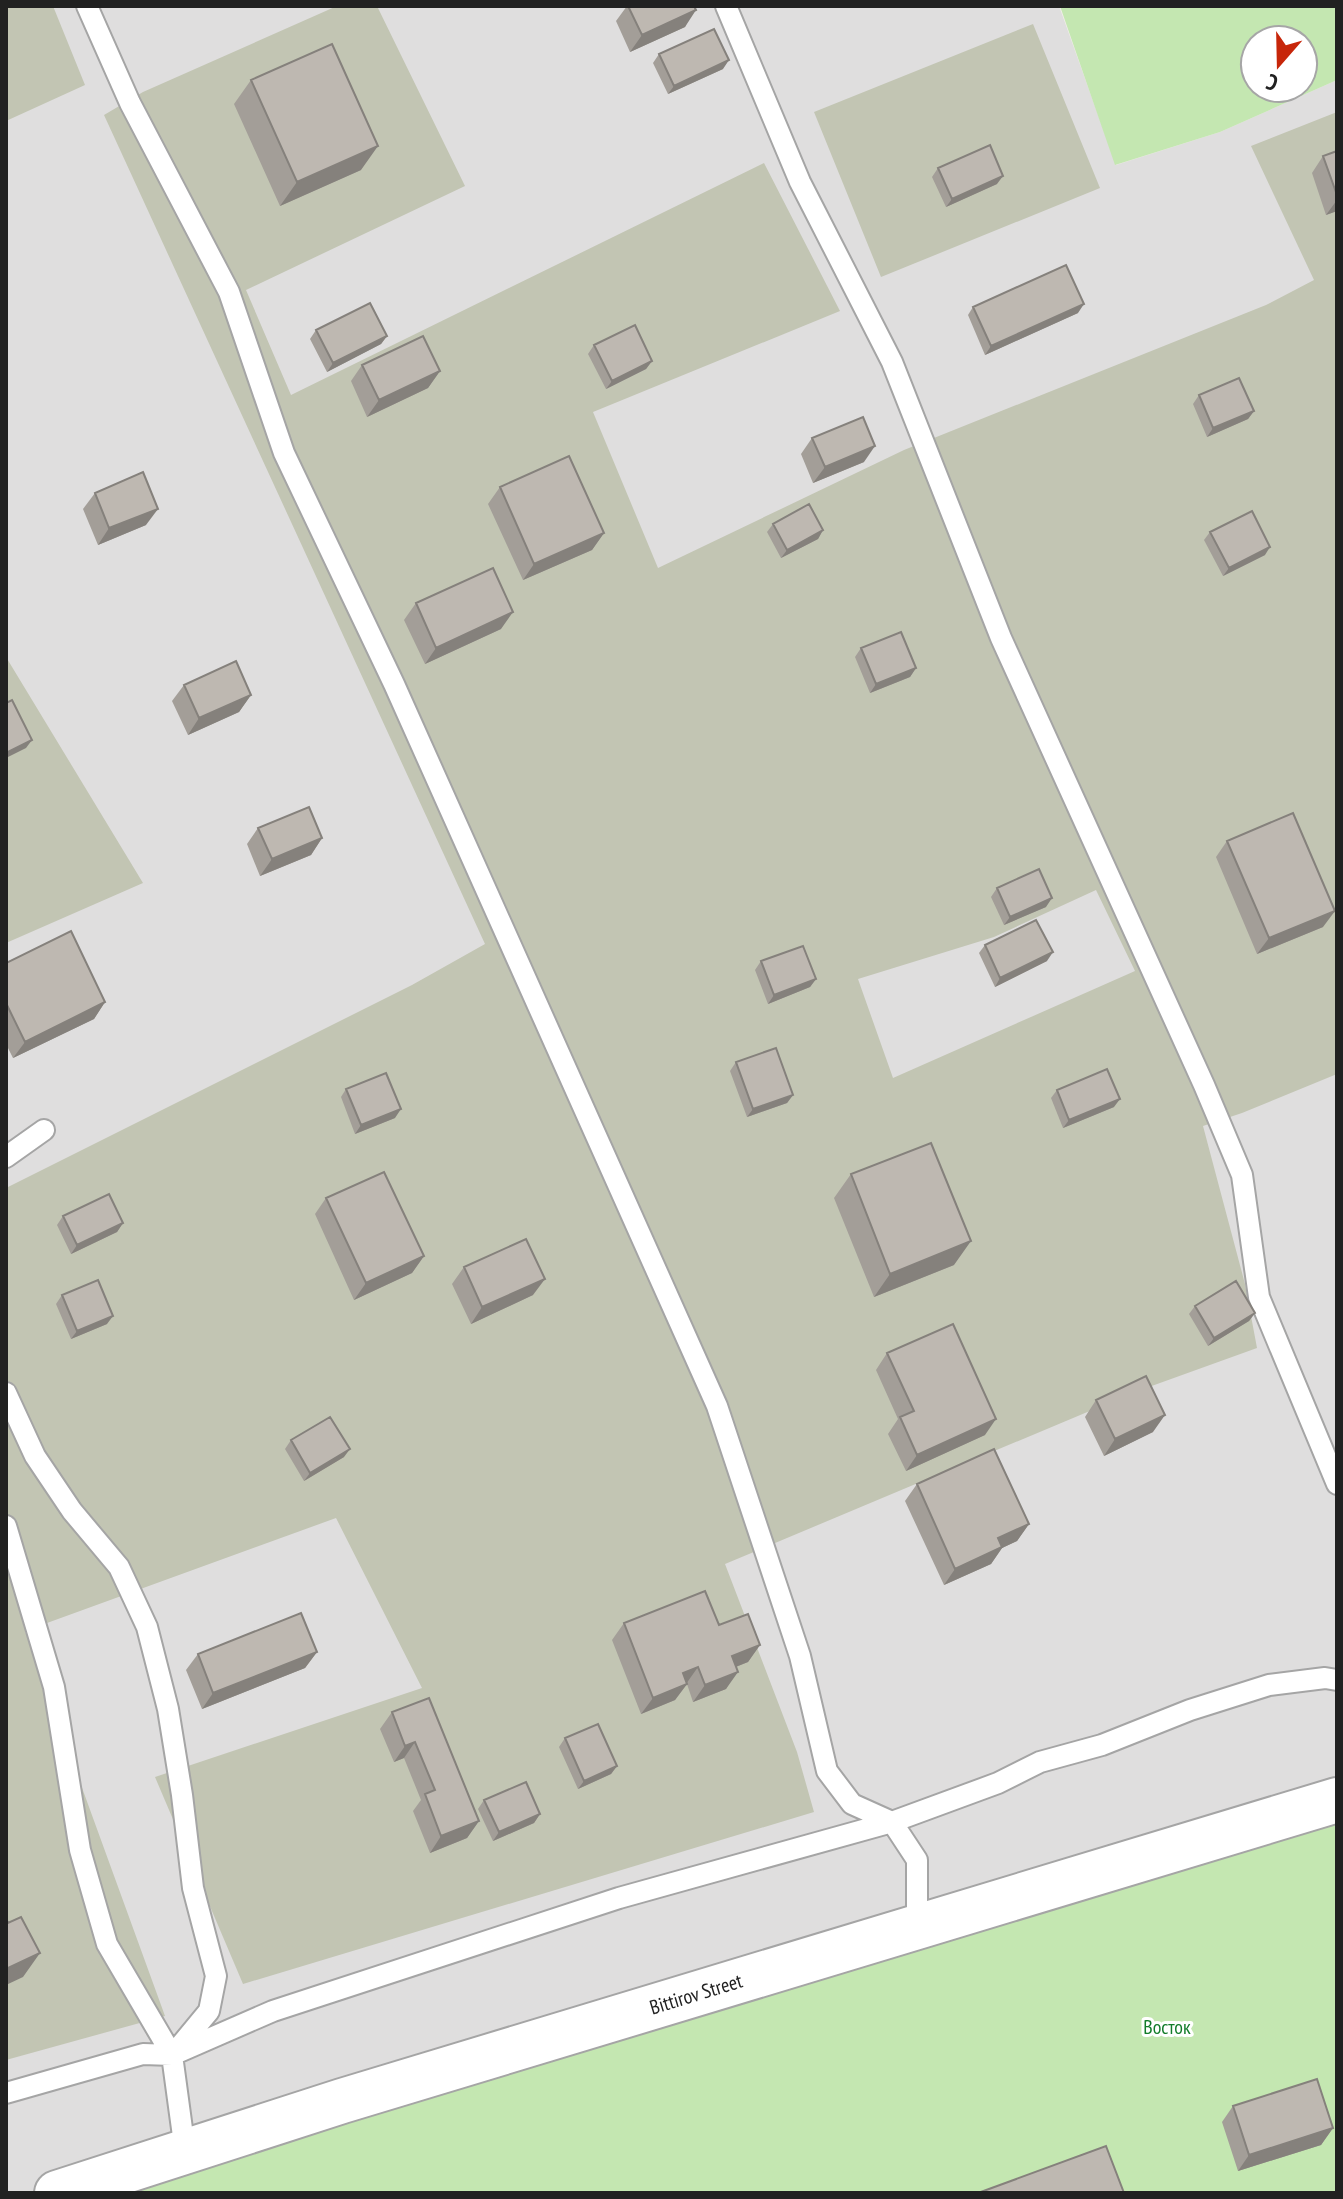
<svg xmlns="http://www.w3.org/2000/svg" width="1343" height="2199" viewBox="0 0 1343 2199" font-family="'PT Sans Narrow',sans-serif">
<rect width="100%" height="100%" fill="#f1efe8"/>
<path fill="#dfdede" d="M 6,6 L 1059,6 L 1116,165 L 1220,132 L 1337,80 L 1337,1800 L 57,2193 L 6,2193 Z"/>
<path fill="#c2c5b3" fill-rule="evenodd" d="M 6,6 L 53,6 L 85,85 L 6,121 Z
M 337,6 L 377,6 L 465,186 L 246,290 L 291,395 L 764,163 L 840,311 L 593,412 L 658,568 L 904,450 L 1266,305 L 1314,280 L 1251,146 L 1337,112 L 1337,1074 L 1242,1113 L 1203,1126 L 1245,1284 L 1257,1348 L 1135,1392 L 725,1564 L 797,1752 L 814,1812 L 243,1984 L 155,1777 L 422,1688 L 336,1518 L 25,1631 L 165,2016 L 6,2060 L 6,1188 L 412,985 L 485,944 L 104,115 L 143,92 ZM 1096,890 L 1135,971 L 893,1078 L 858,979 L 994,937 Z
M 1033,24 L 1100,188 L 881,277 L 814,112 Z
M 6,657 L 143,883 L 6,943 Z"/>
<path fill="#c4e7b1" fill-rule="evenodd" d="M 1060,6 L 1337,6 L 1337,80 L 1220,132 L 1115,165 ZM 1255,40 L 1303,40 L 1303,88 L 1255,88 Z
M 1337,1800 L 1337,2193 L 57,2193 Z"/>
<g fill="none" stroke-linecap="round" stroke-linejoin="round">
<g stroke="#a5a5a5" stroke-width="24">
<path id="service" d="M 87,6 L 130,103 L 229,292 L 284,453 L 394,684 L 717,1406 L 800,1656 L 827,1771 L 852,1804 L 892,1822 L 917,1860 L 917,1927
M 726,6 L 800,182 L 892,362 L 1001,638 L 1204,1085 L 1242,1175 L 1259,1297 L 1337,1484
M 6,1157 L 44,1130
M 6,1393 L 35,1456 L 72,1511 L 119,1567 L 147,1627 L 168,1709 L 182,1795 L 193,1888 L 216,1976 L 209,2011 L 175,2052
M 6,1526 L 54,1687 L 80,1850 L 107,1944 L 172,2055 L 185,2151
M 6,2093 L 143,2054 L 172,2055 L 273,2011 L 619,1898 L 892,1822 L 998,1783 L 1040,1762 L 1102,1745 L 1190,1710 L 1269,1685 L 1325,1678 L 1337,1680"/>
</g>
<g stroke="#a5a5a5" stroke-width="48">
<path id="tertiary" d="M 57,2193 L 342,2101 L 1337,1800"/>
</g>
<use href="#service" stroke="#fff" stroke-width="20"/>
<use href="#tertiary" stroke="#fff" stroke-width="44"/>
</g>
<path fill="#a39e98" d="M 627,6 L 694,6 L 685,27 L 630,52 L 616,21 Z
M 659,54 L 723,69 L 668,94 L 653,63 Z
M 251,80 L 361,170 L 280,206 L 234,104 Z
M 1337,151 L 1337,211 L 1326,215 L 1312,173 L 1323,156 Z
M 938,168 L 997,184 L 946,207 L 932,177 Z
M 973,307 L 1078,313 L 985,355 L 968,315 Z
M 316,330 L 387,336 L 381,344 L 327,372 L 310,339 Z
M 594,345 L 652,361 L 646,369 L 606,389 L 588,354 Z
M 362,365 L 440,371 L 428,388 L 367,417 L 351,381 Z
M 1199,395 L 1254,411 L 1248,419 L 1207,437 L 1193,404 Z
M 812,438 L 864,462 L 813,483 L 801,454 Z
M 500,487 L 604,533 L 592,550 L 523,580 L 488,504 Z
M 95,493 L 146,525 L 98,545 L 83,509 Z
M 773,524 L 823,530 L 818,539 L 781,558 L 767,532 Z
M 1210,532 L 1265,555 L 1223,576 L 1204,540 Z
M 416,603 L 501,629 L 425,664 L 404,620 Z
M 861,648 L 916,668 L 910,677 L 870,693 L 855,657 Z
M 184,685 L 251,695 L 239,712 L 188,735 L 172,701 Z
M 258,828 L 322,838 L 311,855 L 260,876 L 247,844 Z
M 1227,841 L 1323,927 L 1257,954 L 1216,857 Z
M 997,888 L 1046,907 L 1004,925 L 991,897 Z
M 985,945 L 1047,961 L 995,987 L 979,953 Z
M 761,961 L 816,979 L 810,987 L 768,1004 L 755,970 Z
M 6,963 L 105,1002 L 94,1019 L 13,1058 L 6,1044 Z
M 736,1062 L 793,1095 L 787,1103 L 747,1117 L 730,1071 Z
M 346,1089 L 395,1118 L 355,1134 L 341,1097 Z
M 1057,1090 L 1114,1107 L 1063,1128 L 1051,1098 Z
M 851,1174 L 954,1265 L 874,1297 L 834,1198 Z
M 326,1198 L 424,1256 L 412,1273 L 354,1300 L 315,1214 Z
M 63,1216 L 123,1223 L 117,1232 L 71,1254 L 57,1225 Z
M 464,1267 L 533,1295 L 471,1324 L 452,1284 Z
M 62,1295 L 107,1324 L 71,1339 L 56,1304 Z
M 1195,1306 L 1255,1313 L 1249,1321 L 1208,1346 L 1189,1314 Z
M 887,1353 L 985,1435 L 906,1471 L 888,1434 L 898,1419 L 876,1370 Z
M 1096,1400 L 1153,1432 L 1104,1456 L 1085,1417 Z
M 291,1440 L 344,1457 L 304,1481 L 285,1449 Z
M 917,1484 L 1029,1524 L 1017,1541 L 1002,1548 L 991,1564 L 944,1585 L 905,1501 Z
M 624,1623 L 719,1625 L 760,1645 L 748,1662 L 736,1667 L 726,1689 L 693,1702 L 687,1684 L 675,1700 L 641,1714 L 612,1640 Z
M 317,1652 L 305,1668 L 202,1709 L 186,1670 L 198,1654 Z
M 392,1712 L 479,1821 L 467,1838 L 430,1853 L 413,1811 L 421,1800 L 404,1758 L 394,1762 L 380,1729 Z
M 565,1738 L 617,1766 L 611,1774 L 578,1789 L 559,1747 Z
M 484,1800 L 540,1814 L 534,1823 L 493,1841 L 478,1809 Z
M 1233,2106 L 1333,2128 L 1321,2145 L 1238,2171 L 1222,2122 Z"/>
<path fill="#85817c" d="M 696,10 L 685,27 L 630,52 L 642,35 Z
M 729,60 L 723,69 L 668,94 L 674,86 Z
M 378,146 L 361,170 L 280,206 L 297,182 Z
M 1003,176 L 997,184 L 946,207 L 952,199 Z
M 1337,200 L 1337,211 L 1326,215 Z
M 1084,304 L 1078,313 L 985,355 L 991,346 Z
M 387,336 L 381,344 L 327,372 L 333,363 Z
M 652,361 L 646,369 L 606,389 L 612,381 Z
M 440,371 L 428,388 L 367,417 L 379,400 Z
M 1254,411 L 1248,419 L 1207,437 L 1213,428 Z
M 875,446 L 864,462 L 813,483 L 825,467 Z
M 158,509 L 146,525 L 98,545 L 109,528 Z
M 823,530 L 818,539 L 781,558 L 787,550 Z
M 604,533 L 592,550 L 523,580 L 534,564 Z
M 1270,547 L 1265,555 L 1223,576 L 1229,568 Z
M 513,612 L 501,629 L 425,664 L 436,648 Z
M 916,668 L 910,677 L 870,693 L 876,684 Z
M 251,695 L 239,712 L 188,735 L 199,718 Z
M 32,740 L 26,748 L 6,758 L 6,753 Z
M 322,838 L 311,855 L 260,876 L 272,859 Z
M 1052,898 L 1046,907 L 1004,925 L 1010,917 Z
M 1335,911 L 1323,927 L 1257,954 L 1269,938 Z
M 1053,952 L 1047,961 L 995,987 L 1000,978 Z
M 816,979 L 810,987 L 768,1004 L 774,995 Z
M 105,1002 L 94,1019 L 13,1058 L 25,1042 Z
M 793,1095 L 787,1103 L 747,1117 L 753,1109 Z
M 1120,1099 L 1114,1107 L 1063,1128 L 1069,1120 Z
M 401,1109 L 395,1118 L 355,1134 L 361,1125 Z
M 123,1223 L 117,1232 L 71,1254 L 77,1245 Z
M 971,1241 L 954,1265 L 874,1297 L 890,1274 Z
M 424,1256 L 412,1273 L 354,1300 L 366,1283 Z
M 545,1279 L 533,1295 L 471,1324 L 482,1307 Z
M 1255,1313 L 1249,1321 L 1208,1346 L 1214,1338 Z
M 113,1316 L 107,1324 L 71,1339 L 77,1331 Z
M 1165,1415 L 1153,1432 L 1104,1456 L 1115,1439 Z
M 996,1419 L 985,1435 L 906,1471 L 917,1455 Z
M 350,1449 L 344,1457 L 304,1481 L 310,1473 Z
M 1029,1524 L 1017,1541 L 1002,1548 L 991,1564 L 944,1585 L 955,1569 L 998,1538 Z
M 760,1645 L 748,1662 L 720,1673 L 732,1656 Z
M 317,1652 L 305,1668 L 202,1709 L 213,1693 Z
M 698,1667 L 686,1684 L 683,1673 Z
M 738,1672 L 726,1689 L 693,1702 L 705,1685 Z
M 687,1684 L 675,1700 L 641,1714 L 653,1698 Z
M 415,1742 L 404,1758 L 394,1762 L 405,1746 Z
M 617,1766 L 611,1774 L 578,1789 L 584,1781 Z
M 540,1814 L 534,1823 L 493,1841 L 499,1832 Z
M 479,1821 L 467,1838 L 430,1853 L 441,1836 Z
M 40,1953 L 23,1977 L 6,1985 L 6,1969 Z
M 1333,2128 L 1321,2145 L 1238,2171 L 1249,2155 Z"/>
<path fill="#beb8b1" stroke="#85817c" stroke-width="2" d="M 628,6 L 694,6 L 696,10 L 642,35 Z
M 714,29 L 729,60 L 674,86 L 659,54 Z
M 332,44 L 378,146 L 297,182 L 251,80 Z
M 990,145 L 1003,176 L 952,199 L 938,168 Z
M 1337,151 L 1337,195 L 1323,156 Z
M 1066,265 L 1084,304 L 991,346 L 973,307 Z
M 370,303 L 387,336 L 333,363 L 316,330 Z
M 635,325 L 652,361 L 612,381 L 594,345 Z
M 423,336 L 440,371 L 379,400 L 362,365 Z
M 1239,378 L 1254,411 L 1213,428 L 1199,395 Z
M 863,417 L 875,446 L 825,467 L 812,438 Z
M 569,456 L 604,533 L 534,564 L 500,487 Z
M 143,472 L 158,509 L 109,528 L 95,493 Z
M 809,504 L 823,530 L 787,550 L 773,524 Z
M 1252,511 L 1270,547 L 1229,568 L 1210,532 Z
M 493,568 L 513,612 L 436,648 L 416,603 Z
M 901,632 L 916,668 L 876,684 L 861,648 Z
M 236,661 L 251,695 L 199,718 L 184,685 Z
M 12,700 L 32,740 L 6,753 L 6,703 Z
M 309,807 L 322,838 L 272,859 L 258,828 Z
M 1293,813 L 1335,911 L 1269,938 L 1227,841 Z
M 1039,869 L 1052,898 L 1010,917 L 997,888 Z
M 1036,920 L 1053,952 L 1000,978 L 985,945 Z
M 71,931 L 105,1002 L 25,1042 L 6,1003 L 6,963 Z
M 803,946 L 816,979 L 774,995 L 761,961 Z
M 776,1048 L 793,1095 L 753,1109 L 736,1062 Z
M 1107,1069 L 1120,1099 L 1069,1120 L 1057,1090 Z
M 386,1073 L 401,1109 L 361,1125 L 346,1089 Z
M 931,1143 L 971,1241 L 890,1274 L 851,1174 Z
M 384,1172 L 424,1256 L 366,1283 L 326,1198 Z
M 109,1194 L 123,1223 L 77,1245 L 63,1216 Z
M 526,1239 L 545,1279 L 482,1307 L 464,1267 Z
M 98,1280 L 113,1316 L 77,1331 L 62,1295 Z
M 1236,1281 L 1255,1313 L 1214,1338 L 1195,1306 Z
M 953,1324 L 996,1419 L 917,1455 L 900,1417 L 914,1411 L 887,1353 Z
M 1146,1376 L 1165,1415 L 1115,1439 L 1096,1400 Z
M 330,1417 L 350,1449 L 310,1473 L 291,1440 Z
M 994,1449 L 1029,1524 L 998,1538 L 1002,1547 L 955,1569 L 917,1484 Z
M 705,1591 L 719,1625 L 748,1614 L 760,1645 L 732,1656 L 738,1672 L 705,1685 L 698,1667 L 683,1673 L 687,1684 L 653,1698 L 624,1623 Z
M 301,1613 L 317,1652 L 213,1693 L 198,1654 Z
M 429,1698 L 479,1821 L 441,1836 L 425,1794 L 435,1790 L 415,1742 L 405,1746 L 392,1712 Z
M 598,1724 L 617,1766 L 584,1781 L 565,1738 Z
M 526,1782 L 540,1814 L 499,1832 L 484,1800 Z
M 21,1917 L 40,1953 L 6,1969 L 6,1918 L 8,1923 Z
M 1317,2079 L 1333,2128 L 1249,2155 L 1233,2106 Z
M 1106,2146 L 1124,2193 L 978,2193 Z"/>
<g text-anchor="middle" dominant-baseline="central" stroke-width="6" stroke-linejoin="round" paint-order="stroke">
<g font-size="20" fill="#212121" stroke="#fff">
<text transform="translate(696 1994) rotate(-17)">Bittirov Street</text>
</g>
<g font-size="20" fill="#127c2a" stroke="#fff">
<text x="1167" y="2027">Восток</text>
</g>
</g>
<rect width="1343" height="2199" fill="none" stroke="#212121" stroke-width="16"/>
<g transform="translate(1279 64) rotate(200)"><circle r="38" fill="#ffffff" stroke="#a6a6a6" stroke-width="2"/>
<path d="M0-6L14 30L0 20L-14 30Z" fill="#c7260a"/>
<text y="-12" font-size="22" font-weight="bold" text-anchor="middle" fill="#212121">С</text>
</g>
</svg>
